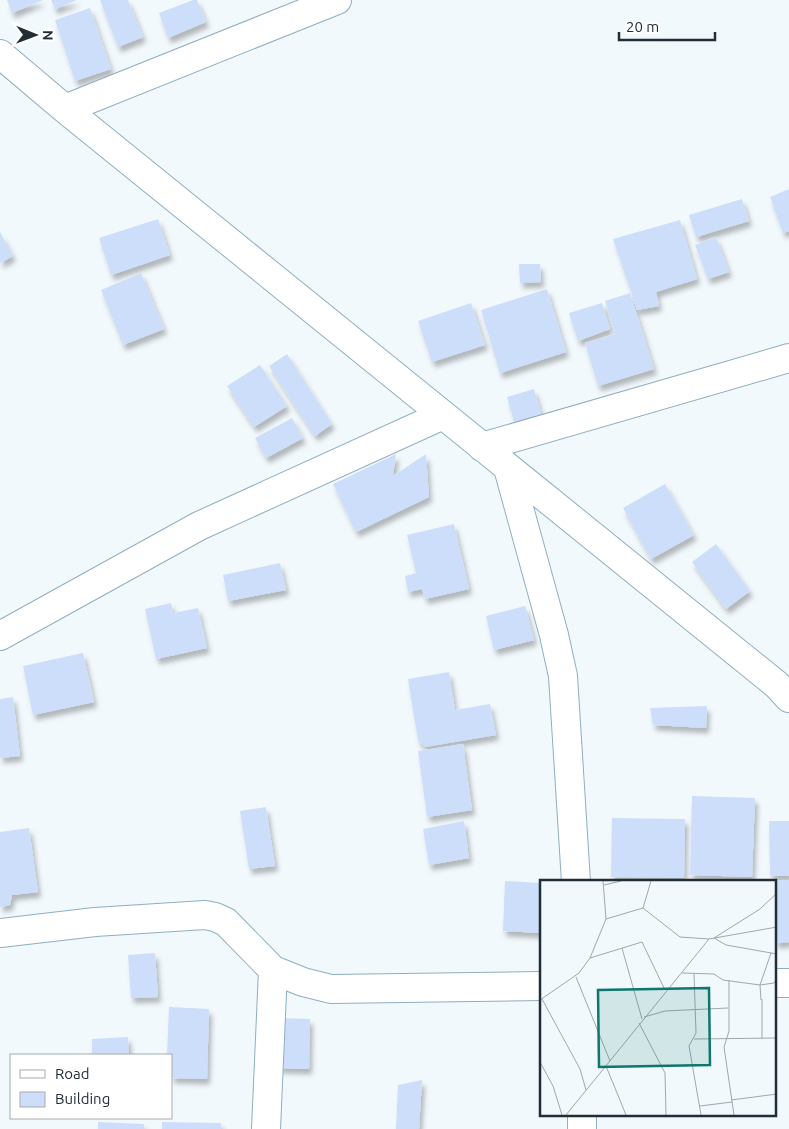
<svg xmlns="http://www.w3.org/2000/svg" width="789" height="1129" viewBox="0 0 789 1129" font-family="Ubuntu,sans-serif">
<defs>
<filter id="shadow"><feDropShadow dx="3" dy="5.5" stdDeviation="2.5" flood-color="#0004"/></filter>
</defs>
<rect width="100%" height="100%" fill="#f2f9fd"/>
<path fill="#cddefb" filter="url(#shadow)" d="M 7,0 L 43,0 L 12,13 Z
M 51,0 L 77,0 L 55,9 Z
M 100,0 L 128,0 L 143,37 L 118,47 Z
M 193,0 L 197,0 L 206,22 L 168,38 L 159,13 Z
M 90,8 L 111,69 L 75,81 L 55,20 Z
M 789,189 L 789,231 L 783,233 L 770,197 Z
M 742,199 L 749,221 L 696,237 L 689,215 Z
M 158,219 L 170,255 L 111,275 L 99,238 Z
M 680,220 L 697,279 L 656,292 L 659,306 L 637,310 L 613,239 Z
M 0,232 L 13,256 L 0,263 Z
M 716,237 L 729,272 L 708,279 L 695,245 Z
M 519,264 L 540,264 L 541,282 L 520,283 Z
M 141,273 L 164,329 L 123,345 L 101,290 Z
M 547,289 L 566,352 L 500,373 L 481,310 Z
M 630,293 L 654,369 L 598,386 L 585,343 L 615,334 L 605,301 Z
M 471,303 L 485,345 L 432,362 L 418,321 Z
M 602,303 L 610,329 L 578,341 L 569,313 Z
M 287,354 L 332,424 L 315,436 L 269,366 Z
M 260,365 L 287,406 L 254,427 L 227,386 Z
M 534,389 L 543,421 L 516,429 L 507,397 Z
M 292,418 L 303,438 L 266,458 L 255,438 Z
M 396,454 L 393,476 L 426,454 L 429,497 L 356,532 L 333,484 Z
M 665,484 L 694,535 L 651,559 L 623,508 Z
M 454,524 L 469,589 L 425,599 L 422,589 L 408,592 L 405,576 L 416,573 L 407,535 Z
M 716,544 L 750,591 L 726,609 L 692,562 Z
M 280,563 L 286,590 L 228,601 L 223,575 Z
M 171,603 L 173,613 L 198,608 L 207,648 L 156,659 L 145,609 Z
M 525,606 L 534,640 L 494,650 L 486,616 Z
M 83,653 L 94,702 L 33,715 L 23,666 Z
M 449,672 L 455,710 L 490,704 L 496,735 L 425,747 L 418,740 L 408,679 Z
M 13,697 L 20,756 L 0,758 L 0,699 Z
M 707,706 L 706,728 L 653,725 L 650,708 Z
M 463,744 L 472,810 L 427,817 L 418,751 Z
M 692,796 L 755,798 L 752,877 L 690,875 Z
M 266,807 L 275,866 L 249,869 L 240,811 Z
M 612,818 L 685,819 L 684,878 L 611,877 Z
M 464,821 L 469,858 L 429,865 L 423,829 Z
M 769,821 L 789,821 L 789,876 L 770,876 Z
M 29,828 L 38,892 L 12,895 L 10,905 L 0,907 L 0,832 Z
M 789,880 L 789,942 L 775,943 L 775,881 Z
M 505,881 L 542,883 L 542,933 L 503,931 Z
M 155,953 L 158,997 L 131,998 L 128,955 Z
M 169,1007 L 209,1009 L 207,1079 L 171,1078 L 171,1055 L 167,1055 Z
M 279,1018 L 310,1019 L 309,1069 L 278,1068 Z
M 128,1037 L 129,1055 L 92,1055 L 92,1039 Z
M 422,1080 L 419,1129 L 396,1129 L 398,1085 Z
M 98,1122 L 144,1124 L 144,1129 L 98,1129 Z
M 162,1122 L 221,1123 L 221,1129 L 162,1129 Z"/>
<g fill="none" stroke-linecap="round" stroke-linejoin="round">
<g stroke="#8faec1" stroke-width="30">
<path id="minor" d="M 0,54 L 65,109 L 777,685 L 789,698
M 65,109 L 337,0
M 482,447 L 789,358
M 508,468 L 554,635 L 563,676 L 576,882
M 0,636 L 199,526 L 443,415
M 0,933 L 95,922 L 205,915 L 215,917 L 226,922 L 273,970 L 303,982 L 331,989 L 542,986
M 775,983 L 789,983
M 266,1129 L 273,970
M 582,1129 L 582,1115"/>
</g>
<use href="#minor" stroke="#fff" stroke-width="28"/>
</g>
<g transform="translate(540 880)">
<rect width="236" height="236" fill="#f2f9fd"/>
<path fill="none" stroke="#9ea8ad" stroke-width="1" d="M 63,1 L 66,39M 64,5 L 81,1M 237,13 L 220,29 L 174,58 L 186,65 L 237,74M 103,28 L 140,57 L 169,59M 82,68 L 102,139M 50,78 L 102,62 L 125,110M 142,93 L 174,94 L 183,100 L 220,105 L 234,103 L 237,98M 154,94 L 156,153 L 149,166 L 161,235M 36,97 L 70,181M 189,100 L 189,151 L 184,167 L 194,235M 2,119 L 40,189 L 46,210M 0,120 L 39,93 L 50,78 L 66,39 L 103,28 L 111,1M 221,120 L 220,105 L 231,73M 104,137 L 125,131 L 188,128M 99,143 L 125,193 L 126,235M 154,159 L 237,158M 222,159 L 222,119M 0,182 L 13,206 L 22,235M 66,186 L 86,235M 191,220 L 237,214M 160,226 L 192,222M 26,235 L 169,59 L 237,47"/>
<path fill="#0f766e" fill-opacity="0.15" stroke="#0f766e" stroke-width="2.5" d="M 169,108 L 170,185 L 59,187 L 58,110 Z"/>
<rect width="236" height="236" fill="none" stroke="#212e36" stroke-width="2.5"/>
</g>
<rect x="10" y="1054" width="162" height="65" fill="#ffffff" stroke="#a6abaf"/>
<rect x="20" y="1070" width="25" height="8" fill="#ffffff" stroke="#a6abaf"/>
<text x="55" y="1079" font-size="15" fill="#212e36">Road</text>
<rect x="20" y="1092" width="25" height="15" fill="#cddefb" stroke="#a6abaf"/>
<text x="55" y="1104" font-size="15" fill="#212e36">Building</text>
<g transform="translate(35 35) rotate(91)" stroke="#ffffff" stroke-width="4" paint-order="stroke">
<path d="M0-4L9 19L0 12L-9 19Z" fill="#212e36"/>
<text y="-8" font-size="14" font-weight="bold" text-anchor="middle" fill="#212e36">N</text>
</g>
<path d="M619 32v8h96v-8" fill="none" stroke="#212e36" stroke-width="2.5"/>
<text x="626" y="32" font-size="15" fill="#212e36" stroke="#ffffff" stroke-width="4" paint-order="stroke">20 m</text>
</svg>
